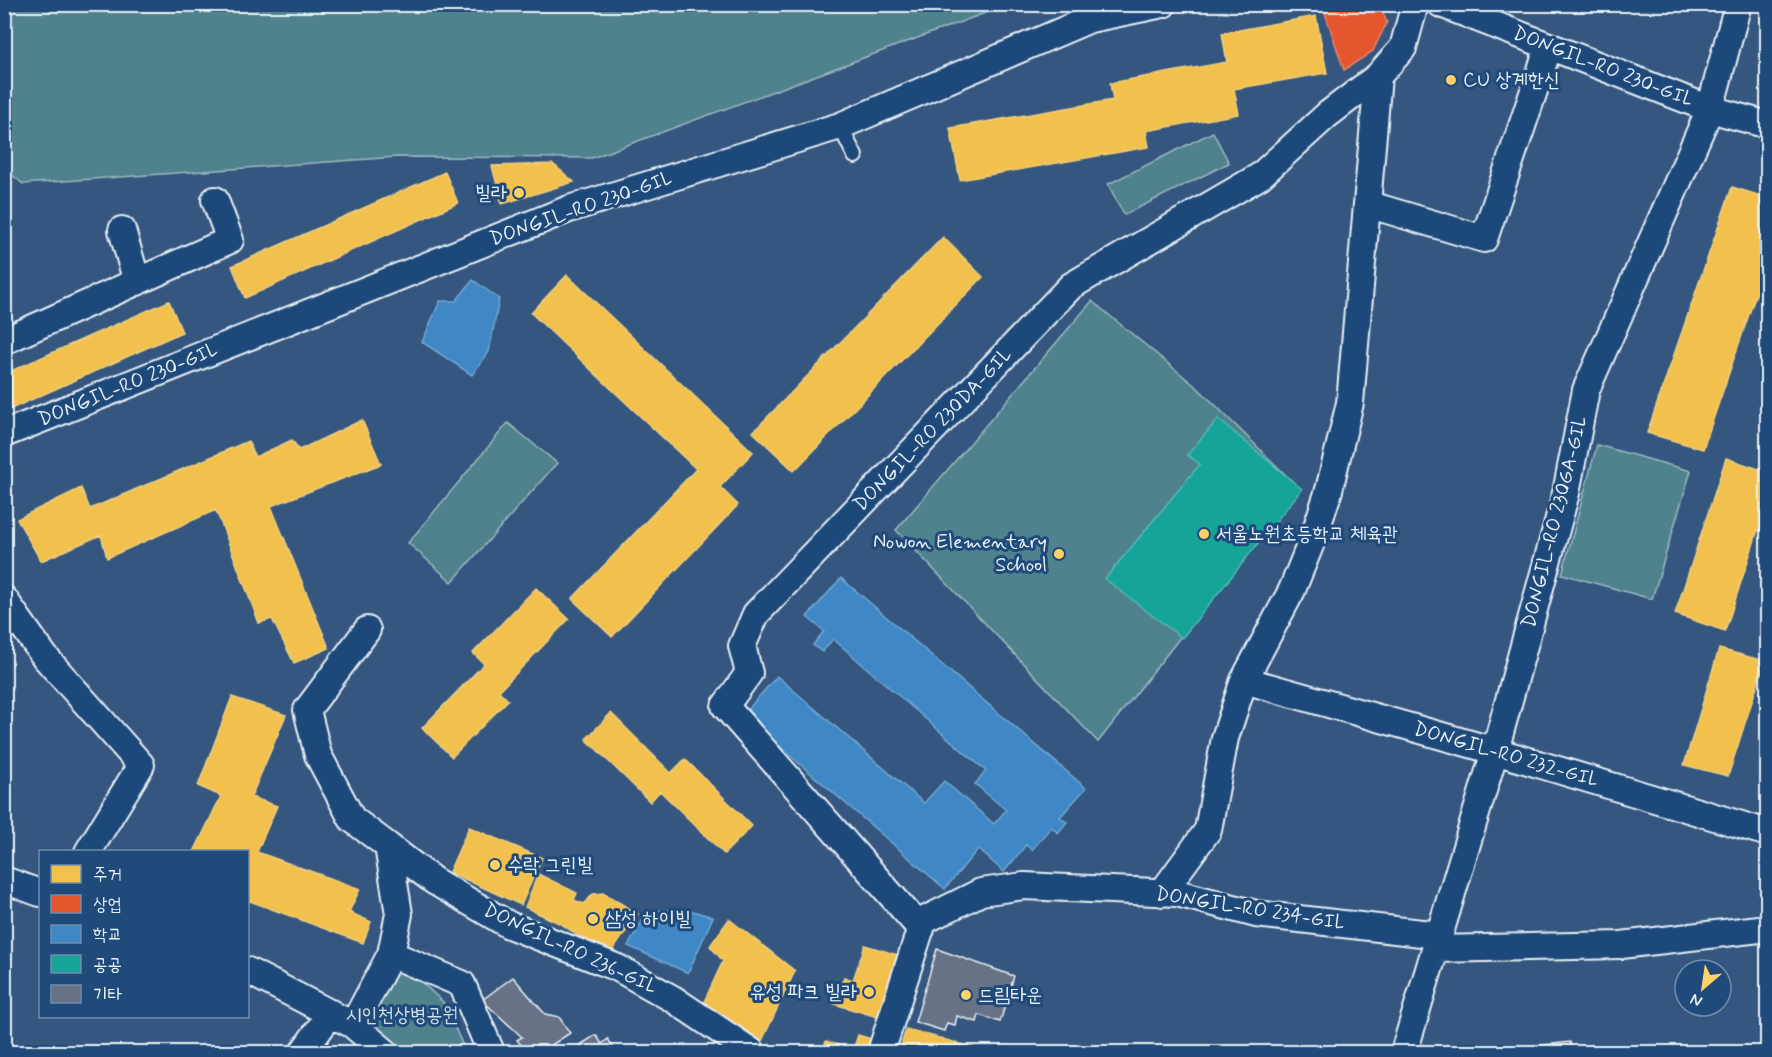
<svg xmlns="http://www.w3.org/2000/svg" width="1772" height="1057" viewBox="0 0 1772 1057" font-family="Mynerve,'Poor Story',sans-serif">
<rect width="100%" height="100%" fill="#35567e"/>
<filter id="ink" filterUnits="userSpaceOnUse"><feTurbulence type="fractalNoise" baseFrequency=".0167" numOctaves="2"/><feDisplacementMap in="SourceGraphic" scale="12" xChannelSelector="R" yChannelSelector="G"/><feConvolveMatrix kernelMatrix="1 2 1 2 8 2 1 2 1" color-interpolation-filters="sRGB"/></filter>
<g filter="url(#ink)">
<path fill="#50828d" stroke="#9cbac2" stroke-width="1.5" d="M 736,5 L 1007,5 L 592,158 L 397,157 L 23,184 L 5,169 L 5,109 L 11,14 L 5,5 Z
M 1213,132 L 1229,163 L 1124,215 L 1108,184 Z
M 1092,301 L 1199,389 L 1298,487 L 1098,742 L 896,530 Z
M 508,423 L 557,463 L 452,582 L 408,543 Z
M 1597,445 L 1691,471 L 1652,599 L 1562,574 Z
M 391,954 L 443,1002 L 466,1052 L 385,1052 L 353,1025 Z"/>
<path fill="#f2c14e" stroke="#efcf81" stroke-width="1.5" d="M 1658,4 L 1689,4 L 1687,12 Z
M 1316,16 L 1327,73 L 1234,89 L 1239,114 L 1146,131 L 1149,147 L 960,180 L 950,128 L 1113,100 L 1110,83 L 1227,62 L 1222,33 Z
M 553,164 L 574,182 L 502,204 L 492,166 Z
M 445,172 L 458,203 L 245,298 L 232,266 Z
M 1732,187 L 1768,198 L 1768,259 L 1703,449 L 1647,433 Z
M 943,237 L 983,277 L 794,471 L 753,432 Z
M 567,275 L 753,452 L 720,487 L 738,505 L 612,637 L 572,599 L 696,469 L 531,313 Z
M 169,301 L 182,332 L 4,412 L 4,374 Z
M 362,420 L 381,464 L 271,506 L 329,648 L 294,663 L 272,619 L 259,623 L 216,510 L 107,558 L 101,535 L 41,561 L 17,519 L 81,488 L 90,509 L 248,441 L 255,457 L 292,440 L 299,450 Z
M 1726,458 L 1768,472 L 1768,533 L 1758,530 L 1725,631 L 1675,614 Z
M 536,588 L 569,619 L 499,691 L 508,700 L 452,757 L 422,728 L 484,664 L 473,653 Z
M 1719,649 L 1765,661 L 1728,776 L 1684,765 Z
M 232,697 L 286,715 L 251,797 L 277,806 L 257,852 L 360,889 L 349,912 L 371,922 L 363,943 L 250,901 L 248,903 L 248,852 L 194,852 L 221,796 L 198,786 Z
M 611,713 L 671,773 L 685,759 L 752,826 L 724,854 L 660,791 L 650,802 L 586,739 Z
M 469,827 L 542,858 L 521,905 L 449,872 Z
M 538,874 L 577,893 L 574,900 L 584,904 L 593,894 L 604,893 L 638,914 L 609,956 L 561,924 L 525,907 Z
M 729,919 L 795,971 L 762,1041 L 702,1006 L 723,961 L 710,946 Z
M 865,945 L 911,959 L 891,1021 L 834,1004 L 844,977 L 853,980 Z
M 906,1029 L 990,1052 L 899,1052 Z
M 858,1035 L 878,1041 L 874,1052 L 822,1052 L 826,1041 L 853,1050 Z"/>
<path fill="#e4572e" stroke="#e5856b" stroke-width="1.5" d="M 1322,4 L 1379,4 L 1387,22 L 1373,51 L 1344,70 Z"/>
<path fill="#3f88c5" stroke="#72a8d4" stroke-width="1.5" d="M 473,280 L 499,299 L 489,352 L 472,375 L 422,342 L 440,301 L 456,301 Z
M 841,578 L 1086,788 L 1060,817 L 1067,822 L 1058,833 L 1051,827 L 1032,850 L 1026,845 L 1004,872 L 978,849 L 945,889 L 743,715 L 777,676 L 924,803 L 944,781 L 994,824 L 1006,810 L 975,784 L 986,771 L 833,639 L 822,652 L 813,645 L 824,631 L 807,617 Z
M 686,909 L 713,917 L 688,973 L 628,946 L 648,911 Z"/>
<path fill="#17a398" stroke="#56bab5" stroke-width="1.5" d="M 1218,419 L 1302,489 L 1182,638 L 1105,579 L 1200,464 L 1187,455 Z"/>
<path fill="#677287" stroke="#e8f1f8" stroke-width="1.5" d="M 937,949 L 1014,976 L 1000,1022 L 979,1015 L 977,1022 L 957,1016 L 955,1025 L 947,1023 L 944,1031 L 915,1022 Z
M 513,977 L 545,1014 L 559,1017 L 570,1033 L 541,1052 L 527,1052 L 517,1040 L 522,1037 L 482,1000 Z
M 596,1035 L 602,1044 L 608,1039 L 616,1052 L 569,1052 Z
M 1570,1042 L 1572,1052 L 1525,1052 L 1525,1047 Z"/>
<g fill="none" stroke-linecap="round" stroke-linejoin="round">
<g stroke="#e8f1f8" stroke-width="18">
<path id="service" d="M 840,126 L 855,156"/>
</g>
<g stroke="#e8f1f8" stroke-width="30">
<path id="minor" d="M 1441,4 L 1710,109 L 1768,125
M 1367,204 L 1484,239 L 1549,46
M 122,230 L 137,282
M 4,341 L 230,240 L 215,200
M 4,434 L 569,209 L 840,126 L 1090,19 L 1163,4
M 4,599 L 45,657 L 141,765 L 88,852
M 1244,680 L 1495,751 L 1768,833
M 388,846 L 434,881 L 509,925 L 618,968 L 673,999 L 752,1052
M 4,880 L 40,893
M 1162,893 L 1208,830 L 1225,738 L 1244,680 L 1292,590 L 1315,533 L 1329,490 L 1350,403 L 1378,76
M 921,929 L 725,706 L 749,673 L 742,646 L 756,614 L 1071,286 L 1260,176 L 1327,115 L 1378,76 L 1403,48 L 1415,4
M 1435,949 L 1621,945 L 1768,928
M 391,954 L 462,984 L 491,1052
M 248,971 L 353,1025 L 385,1052
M 353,1025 L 391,954 L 399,914 L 388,846 L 352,819 L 318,755 L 307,710 L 367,630
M 303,1052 L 331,1013
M 881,1052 L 923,921 L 981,892 L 1024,886 L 1177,893 L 1256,914 L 1439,935
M 1404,1052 L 1495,751 L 1566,493 L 1586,390 L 1710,109 L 1738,4"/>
</g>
<use href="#service" stroke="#1f4a7a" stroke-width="14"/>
<use href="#minor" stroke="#1f4a7a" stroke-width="26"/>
</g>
</g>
<g fill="#ffd166" stroke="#1f4a7a" stroke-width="2">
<circle cx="1451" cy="80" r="6"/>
<circle cx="519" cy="193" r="6"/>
<circle cx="1204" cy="534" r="6"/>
<circle cx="1059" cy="554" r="6"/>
<circle cx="495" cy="865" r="6"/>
<circle cx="593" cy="919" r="6"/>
<circle cx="869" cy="992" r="6"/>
<circle cx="966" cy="995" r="6"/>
</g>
<g text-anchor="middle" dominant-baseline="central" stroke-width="6" stroke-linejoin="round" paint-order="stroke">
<g font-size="20" fill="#e8f1f8" stroke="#1f4a7a">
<text transform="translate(1603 67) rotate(21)">DONGIL-RO 230-GIL</text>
<text transform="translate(581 209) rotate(-19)">DONGIL-RO 230-GIL</text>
<text transform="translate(128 385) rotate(-22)">DONGIL-RO 230-GIL</text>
<text transform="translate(933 430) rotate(-46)">DONGIL-RO 230DA-GIL</text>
<text transform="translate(1555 522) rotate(-76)">DONGIL-RO 230GA-GIL</text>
<text transform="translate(1506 755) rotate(16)">DONGIL-RO 232-GIL</text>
<text transform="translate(1250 909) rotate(9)">DONGIL-RO 234-GIL</text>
<text transform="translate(570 949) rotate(25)">DONGIL-RO 236-GIL</text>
</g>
<g font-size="20" fill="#e8f1f8" stroke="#1f4a7a" text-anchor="start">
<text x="1463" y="80">CU 상계한신</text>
<text x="507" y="193" text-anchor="end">빌라</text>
<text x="1216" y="534">서울노원초등학교 체육관</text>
<text x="1047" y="542" text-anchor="end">Nowon Elementary<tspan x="1047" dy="23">School</tspan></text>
<text x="507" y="865">수락 그린빌</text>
<text x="605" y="919">삼성 하이빌</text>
<text x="857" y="992" text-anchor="end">유성 파크 빌라</text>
<text x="978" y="995">드림타운</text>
</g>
<g font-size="20" fill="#d1e0e8" stroke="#1f4a7a">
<text x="402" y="1015">시인천상병공원</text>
</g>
</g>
<rect width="1772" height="1057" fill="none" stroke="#1f4a7a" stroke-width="24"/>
<rect x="12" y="12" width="1748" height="1033" fill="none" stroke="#e8f1f8" stroke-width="2" filter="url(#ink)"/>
<rect x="39" y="850" width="210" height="168" fill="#1f4a7a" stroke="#6f8dac" stroke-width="1.5"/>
<rect x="51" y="865" width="30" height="18" fill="#f2c14e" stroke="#6f8dac" stroke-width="1.5"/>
<text x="93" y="880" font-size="18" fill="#e8f1f8">주거</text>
<rect x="51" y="895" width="30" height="18" fill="#e4572e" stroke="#6f8dac" stroke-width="1.5"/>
<text x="93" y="910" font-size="18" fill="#e8f1f8">상업</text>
<rect x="51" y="925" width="30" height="18" fill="#3f88c5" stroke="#6f8dac" stroke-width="1.5"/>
<text x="93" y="940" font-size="18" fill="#e8f1f8">학교</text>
<rect x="51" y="955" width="30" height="18" fill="#17a398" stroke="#6f8dac" stroke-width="1.5"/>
<text x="93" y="970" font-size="18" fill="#e8f1f8">공공</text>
<rect x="51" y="985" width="30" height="18" fill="#677287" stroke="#6f8dac" stroke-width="1.5"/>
<text x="93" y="1000" font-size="18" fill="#e8f1f8">기타</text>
<g transform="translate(1703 988) rotate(209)"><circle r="28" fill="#1f4a7a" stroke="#6f8dac" stroke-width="1.5"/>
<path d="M0-4.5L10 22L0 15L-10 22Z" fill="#ffd166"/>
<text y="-9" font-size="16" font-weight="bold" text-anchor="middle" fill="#e8f1f8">N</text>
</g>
</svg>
